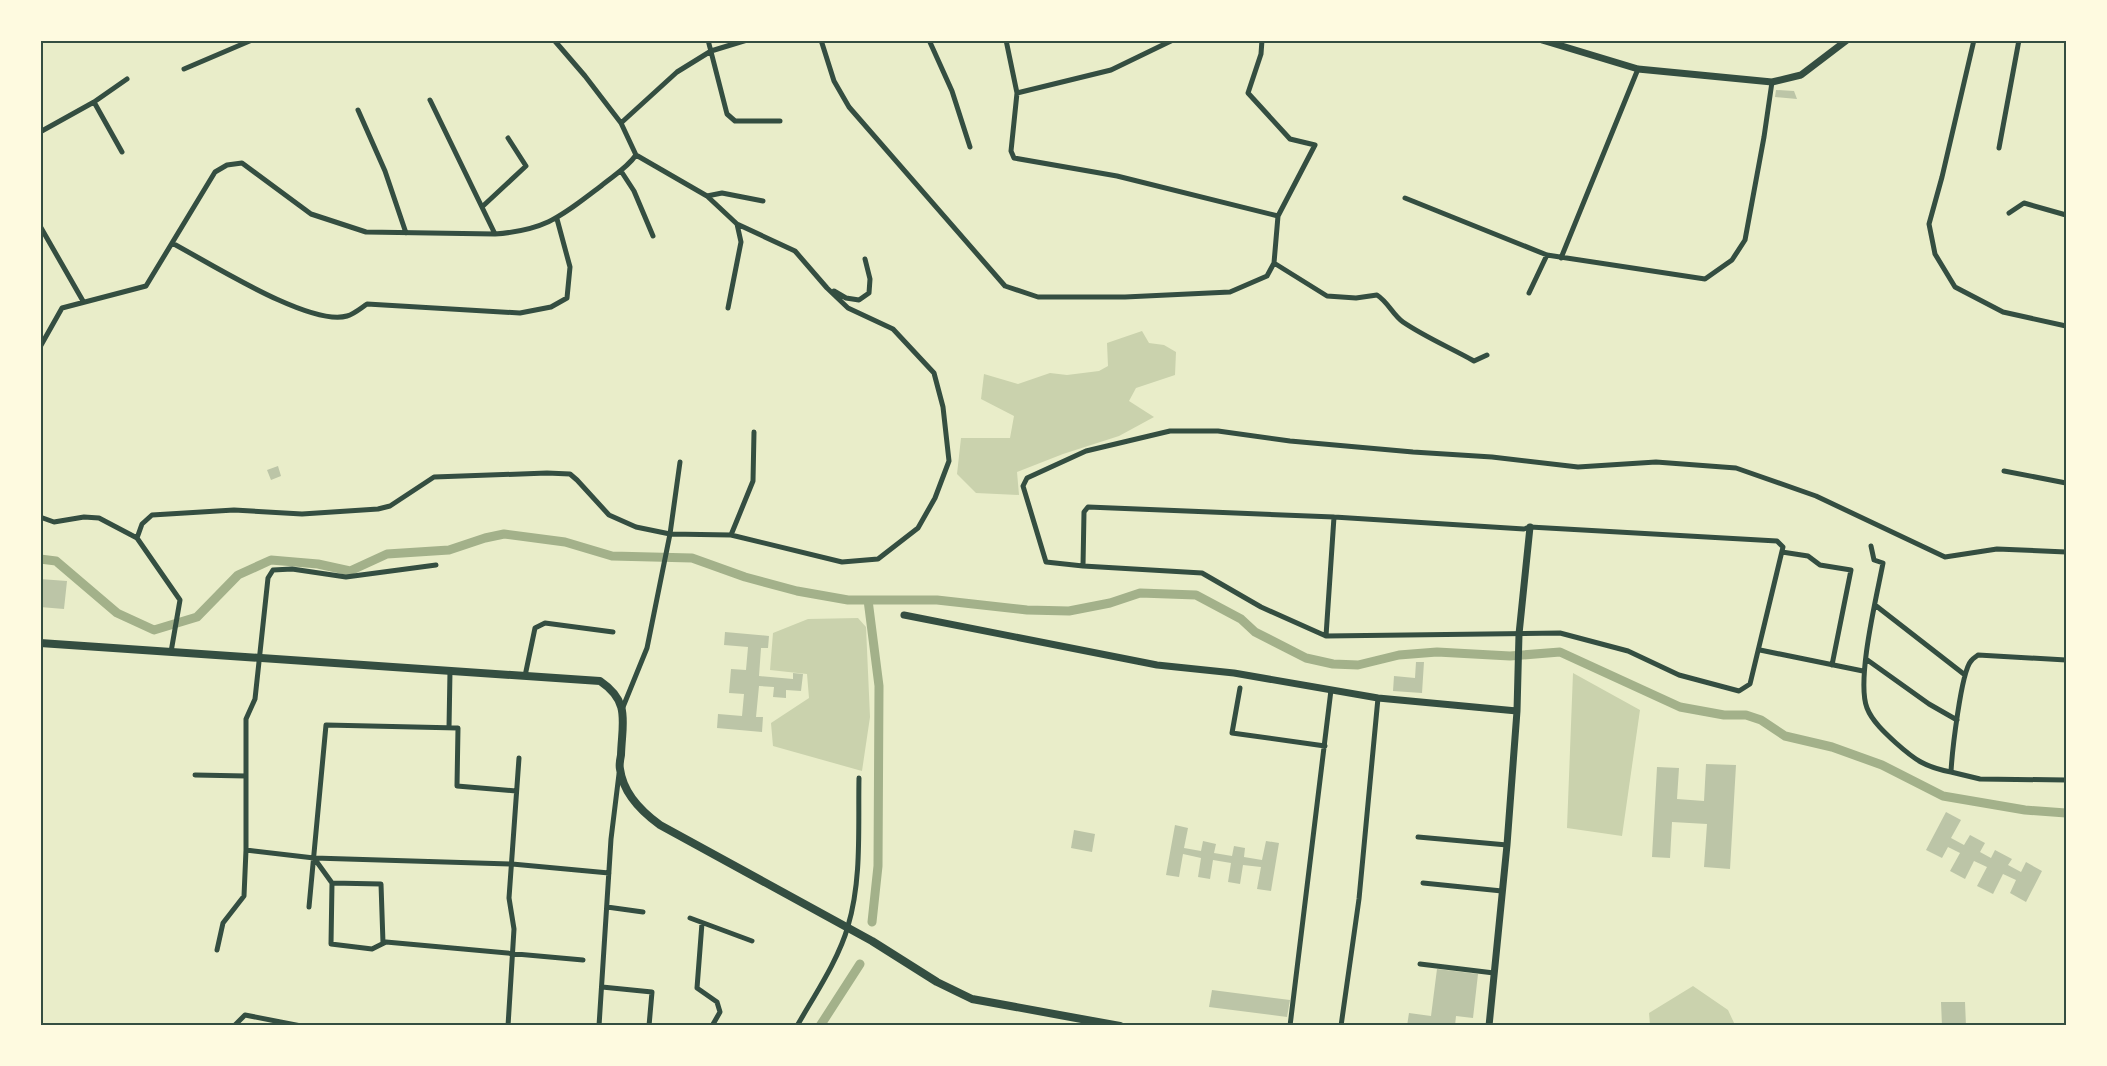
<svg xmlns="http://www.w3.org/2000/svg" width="2107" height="1066" viewBox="0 0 2107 1066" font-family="Merriweather,serif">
<rect width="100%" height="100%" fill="#e9edc9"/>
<path fill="#cad2ad" d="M 1142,331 L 1149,343 L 1164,345 L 1176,352 L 1175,375 L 1136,388 L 1129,401 L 1154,417 L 1119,436 L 1063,454 L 1017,472 L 1019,495 L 976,493 L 957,474 L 961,438 L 1010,438 L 1014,416 L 981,399 L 984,374 L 1018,384 L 1050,373 L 1067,375 L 1099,371 L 1108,366 L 1107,343 Z
M 858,618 L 866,627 L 870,717 L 862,771 L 773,746 L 771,723 L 809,698 L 807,674 L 770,670 L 773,633 L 808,619 Z
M 1573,673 L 1640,710 L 1622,836 L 1567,828 Z
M 1693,986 L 1728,1010 L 1735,1025 L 1650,1025 L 1649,1013 Z"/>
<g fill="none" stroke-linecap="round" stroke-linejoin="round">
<path stroke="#a3b18a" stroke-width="9" d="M 40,559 L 56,561 L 117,613 L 154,630 L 197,617 L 238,575 L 271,560 L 318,564 L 350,571 L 387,554 L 449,550 L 485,538 L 504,534 L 565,542 L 612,556 L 692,558 L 745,577 L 797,591 L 848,600 L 937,600 L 1027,610 L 1069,611 L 1110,603 L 1140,593 L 1196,595 L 1241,619 L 1255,632 L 1306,658 L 1333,664 L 1358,665 L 1399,655 L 1437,652 L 1510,656 L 1560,652 L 1680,707 L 1724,715 L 1746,715 L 1761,720 L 1785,736 L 1832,747 L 1882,765 L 1943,796 L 2025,810 L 2066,813
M 868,600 L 879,686 L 878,866 L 872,922
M 820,1026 L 860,964"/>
</g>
<path fill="#bcc5a7" d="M 1776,90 L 1794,91 L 1797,99 L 1775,97 Z
M 278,466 L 281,476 L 271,480 L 267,470 Z
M 40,579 L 67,581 L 64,609 L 40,607 Z
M 725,632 L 769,636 L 768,648 L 761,648 L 759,676 L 793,679 L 793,673 L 803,674 L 801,691 L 786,690 L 786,698 L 773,697 L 774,687 L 759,686 L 756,717 L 763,717 L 762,732 L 717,728 L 718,714 L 742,716 L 744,694 L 729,693 L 731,669 L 746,670 L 748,647 L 724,645 Z
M 1416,662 L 1424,662 L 1422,693 L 1393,691 L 1394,676 L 1415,678 Z
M 1706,764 L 1736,765 L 1730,869 L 1704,867 L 1707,824 L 1672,822 L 1670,858 L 1652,857 L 1657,767 L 1679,768 L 1677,799 L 1704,801 Z
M 1946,812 L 1961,820 L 1951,838 L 1964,845 L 1970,835 L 1985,843 L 1980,852 L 1991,858 L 1995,850 L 2012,859 L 2008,865 L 2021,872 L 2026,862 L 2042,871 L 2026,902 L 2010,893 L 2016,880 L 2003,874 L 1993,894 L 1977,886 L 1987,867 L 1974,861 L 1965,879 L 1950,871 L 1960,853 L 1948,847 L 1942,858 L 1926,850 Z
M 1175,825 L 1188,828 L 1184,848 L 1201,851 L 1203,841 L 1216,844 L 1214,853 L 1232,856 L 1234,846 L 1245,848 L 1244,857 L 1262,860 L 1266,841 L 1279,843 L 1271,891 L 1257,889 L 1261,867 L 1243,865 L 1240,884 L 1228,882 L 1231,863 L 1213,860 L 1210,879 L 1198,877 L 1201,858 L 1183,854 L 1179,877 L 1166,875 Z
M 1074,830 L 1095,834 L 1092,852 L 1071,848 Z
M 1437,969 L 1478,974 L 1473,1018 L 1456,1016 L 1455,1026 L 1407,1026 L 1409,1013 L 1431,1016 Z
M 1212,990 L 1290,1000 L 1287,1017 L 1209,1007 Z
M 1941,1002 L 1965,1002 L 1966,1026 L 1942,1026 Z"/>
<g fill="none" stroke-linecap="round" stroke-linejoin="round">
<path stroke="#344e41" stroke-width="5" d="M 554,40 L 585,76 L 621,123 L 636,155
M 708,40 L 727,114 L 735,121 L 780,121
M 821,40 L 834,81 L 849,107 L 1005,286 L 1038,297 L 1125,297 L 1230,292 L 1267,276 L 1274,263 L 1278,216 L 1315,145 L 1290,139 L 1248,93 L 1261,54 L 1262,40
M 929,40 L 952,91 L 970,147
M 1006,40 L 1017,93 L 1011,151 L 1014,158 L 1117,176 L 1278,216
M 1974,40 L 1942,177 L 1929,224 L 1935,254 L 1955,287 L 2003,312 L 2066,326
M 184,69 L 252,40
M 1017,93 L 1111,70 L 1173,40
M 430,100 L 495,234
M 94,102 L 122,152
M 358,110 L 385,171 L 406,233
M 621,123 L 677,72 L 711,51 L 747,40
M 40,132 L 94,102 L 127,79
M 1999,148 L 2019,40
M 621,171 L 634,191 L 653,236
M 707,196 L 722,193 L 763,201
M 1405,198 L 1547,255 L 1705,279 L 1732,260 L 1745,240 L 1764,137 L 1772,82
M 483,206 L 526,166 L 508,138
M 2009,213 L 2024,203 L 2066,215
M 40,226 L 83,301
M 172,243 C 208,262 310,327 347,316 C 354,314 361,308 367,304 L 520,313 L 551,307 L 567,298 L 570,267 L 557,219
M 1561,258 L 1638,69
M 1274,263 L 1327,296 L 1356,298 L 1377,295 C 1388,302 1393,315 1403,322 C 1425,337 1451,348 1474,361 L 1487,355
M 834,291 L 846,298 L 859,300 L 869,293 L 870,279 L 865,259
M 1529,293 L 1547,255
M 728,308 L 741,242 L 737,224
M 40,347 L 62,308 L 146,286 L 215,172 L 227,165 L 242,163 L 311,214 L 366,232 L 495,234 C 547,230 561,216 601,186 C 613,176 627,168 636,155
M 2004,471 L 2066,483
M 40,517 L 54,522 L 84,517 L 99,518 L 137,538
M 731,535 L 753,481 L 754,432
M 1871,546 L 1874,560 L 1883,563 C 1877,595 1856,680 1867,708 C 1872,721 1885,733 1896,743 C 1915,760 1925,767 1951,772
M 1782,552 L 1808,556 L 1820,565 L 1851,570 L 1832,665
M 1083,566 L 1202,573 L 1261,607 L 1326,636 L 1560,633 L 1628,651 L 1679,675 L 1739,691 L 1750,684 L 1783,547 L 1777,541 L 1530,527 L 1524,529 L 1334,517 L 1088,507 L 1084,512 L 1083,566 L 1046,562 L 1023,486 L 1027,478 L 1086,451 L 1170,431 L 1218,431 L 1290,441 L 1413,452 L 1492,457 L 1578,467 L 1656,462 L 1736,468 L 1816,496 L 1945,557 L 1997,549 L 2066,552
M 1875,605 L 1965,675
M 1326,636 L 1334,517
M 1760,650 L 1863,671
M 171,652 L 180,600 L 137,538 L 142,524 L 152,515 L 234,510 L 302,514 L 378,509 L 390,506 L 434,477 L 547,473 L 570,474 L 577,480 L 609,515 L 636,527 L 670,534 L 731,535 L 842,562 L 878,559 L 918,528 L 935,498 L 949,461 L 943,407 L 934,373 L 893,329 L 848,308 L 827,288 L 795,251 L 737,224 L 707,196 L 636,155
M 1866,659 L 1929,704 L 1957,720
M 2066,660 L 1978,655 C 1976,657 1973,658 1971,661 C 1961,672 1952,753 1951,772 L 1980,779 L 2066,780
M 525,676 L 535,628 L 545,623 L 613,632
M 1240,688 L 1232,733 L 1325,746
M 623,707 L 647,648 L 670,534 L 680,462
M 449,728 L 450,671
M 195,775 L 246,776
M 1418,837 L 1507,845
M 246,850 L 314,858 L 512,864 L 609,873
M 314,858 L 332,883 L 331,944 L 372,949 L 386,942 L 583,960
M 332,883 L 381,884 L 383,943
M 1423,883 L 1502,891
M 309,907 L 326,725 L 458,728 L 457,786 L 516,791
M 607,907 L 643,912
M 690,918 L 752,941
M 702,923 L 697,988 L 717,1002 L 720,1012 L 712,1026
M 217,950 L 223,923 L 244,896 L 246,850 L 246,719 L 255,699 L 268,578 L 273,570 L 292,569 L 346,577 L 436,565
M 1420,964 L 1494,973
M 602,987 L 652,992 L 649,1026
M 234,1026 L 245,1015 L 301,1026
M 508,1026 L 514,929 L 509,898 L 519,758
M 599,1026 L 611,839 L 619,774
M 797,1026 C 814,996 839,959 848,926 C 862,879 858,827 859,778
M 1290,1026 L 1331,690
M 1341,1026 L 1359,899 L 1378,698"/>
<path stroke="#344e41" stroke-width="7" d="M 1542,40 L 1638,69 L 1772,82 L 1801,75 L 1847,40
M 904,615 L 1157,665 L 1234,673 L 1378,698 L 1517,711
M 1489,1026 L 1507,845 L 1517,711 L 1519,634 L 1530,527"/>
<path stroke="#344e41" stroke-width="8" d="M 40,643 L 600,681 C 631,702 622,722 621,755 C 620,760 619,765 620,769 C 623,793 642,812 660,825 L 872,941 L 937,982 L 972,999 L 1120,1026"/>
</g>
<rect width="2107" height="1066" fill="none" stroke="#fefae0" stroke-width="84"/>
<rect x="42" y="42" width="2023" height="982" fill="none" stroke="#344e41" stroke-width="2"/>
</svg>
